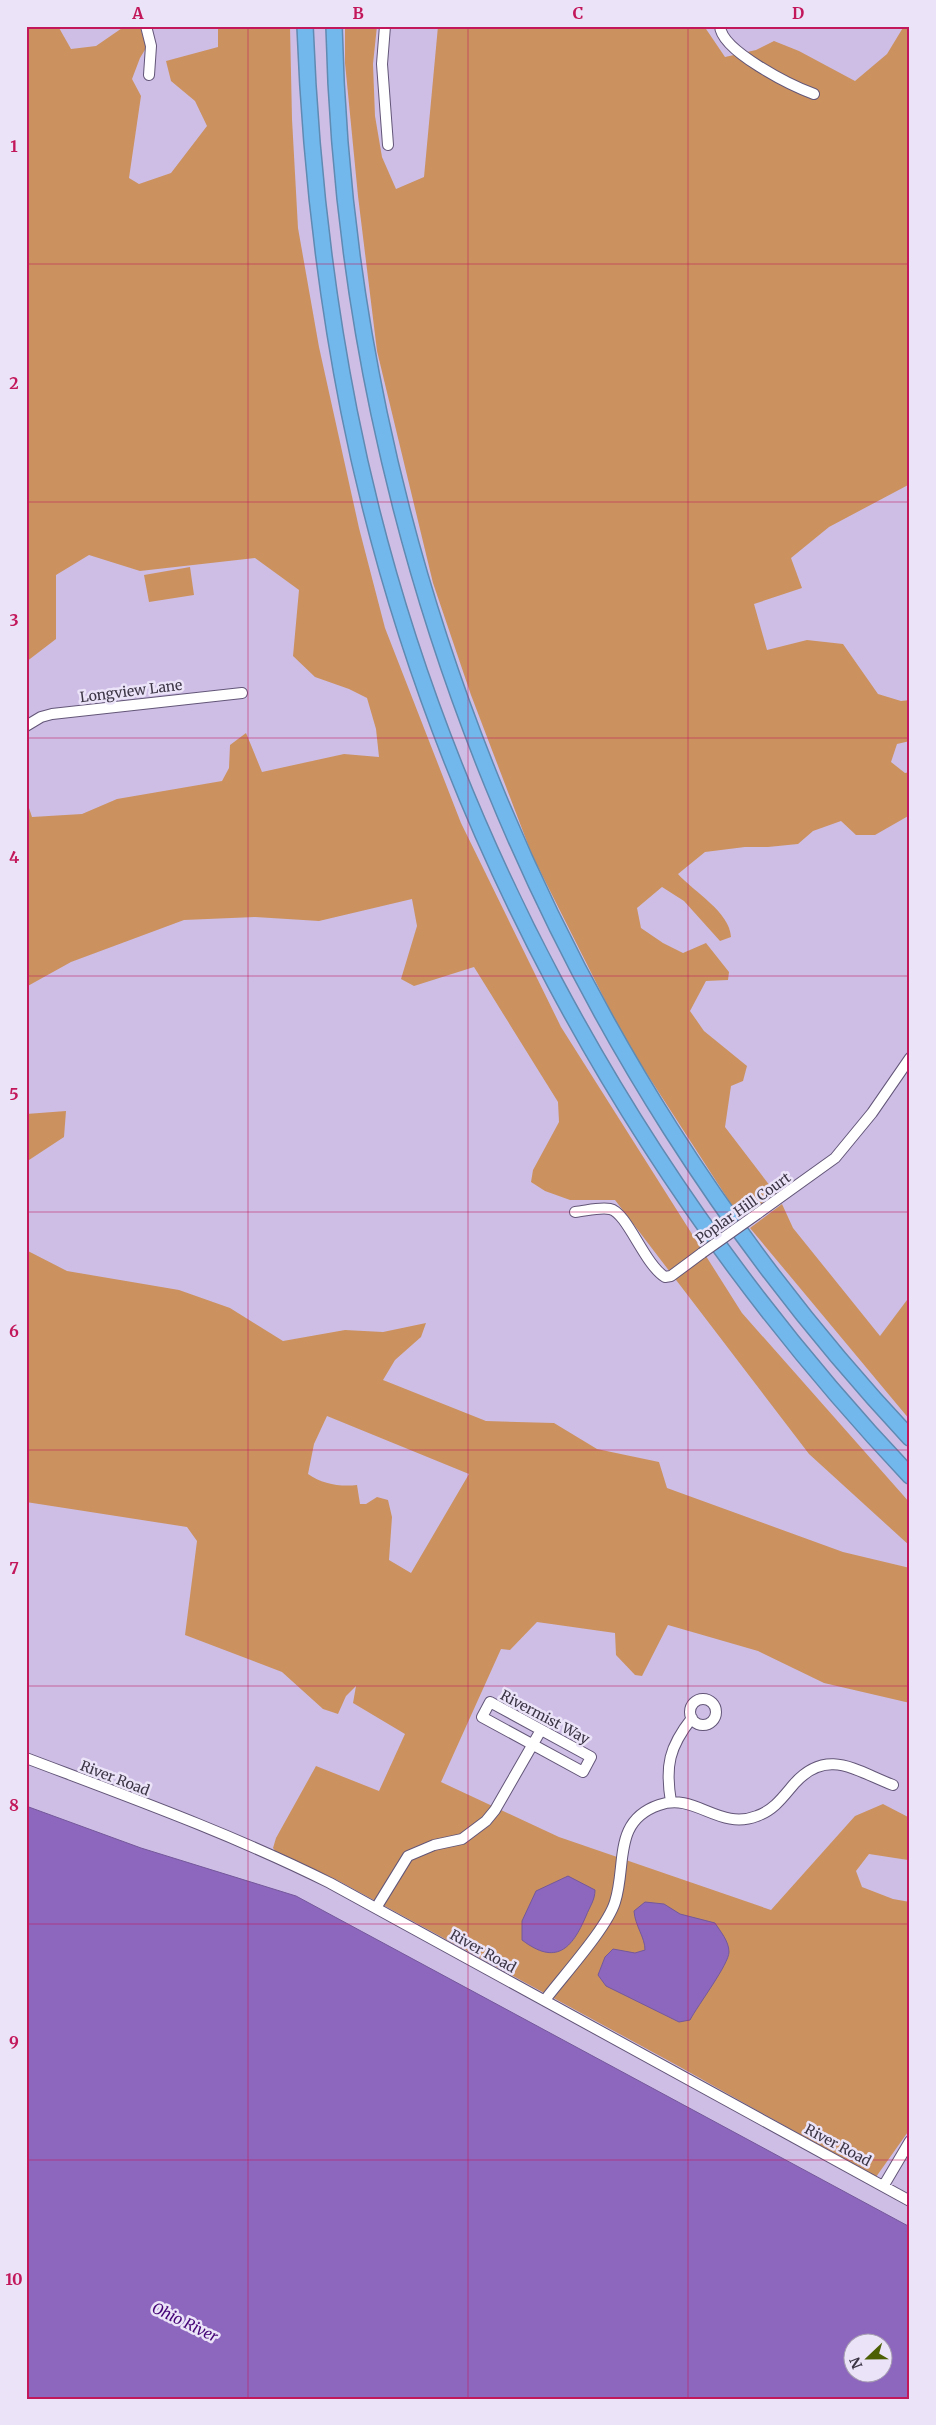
<svg xmlns="http://www.w3.org/2000/svg" width="936" height="2425" viewBox="0 0 936 2425" font-family="Merriweather,serif">
<rect width="100%" height="100%" fill="#cebee6"/>
<path fill="#cb925f" fill-rule="evenodd" d="M 26,26 L 58,26 L 71,49 L 96,46 L 125,26 L 140,26 L 146,48 L 140,58 L 132,79 L 141,96 L 129,178 L 139,184 L 171,173 L 207,126 L 195,101 L 171,81 L 166,61 L 218,47 L 218,26 L 290,26 L 292,119 L 298,228 L 319,347 L 359,528 L 385,628 L 461,823 L 561,1027 L 742,1313 L 910,1503 L 910,1546 L 809,1454 L 615,1200 L 570,1200 L 545,1191 L 531,1182 L 533,1170 L 559,1122 L 558,1102 L 474,967 L 414,986 L 401,979 L 417,926 L 412,899 L 319,921 L 255,917 L 184,920 L 71,962 L 26,987 L 26,799 L 32,817 L 82,814 L 117,799 L 222,781 L 229,768 L 230,745 L 246,733 L 262,772 L 344,754 L 379,757 L 376,729 L 367,698 L 349,689 L 315,677 L 293,656 L 299,590 L 255,558 L 140,571 L 89,555 L 56,575 L 56,639 L 26,662 Z
M 345,26 L 377,26 L 373,64 L 375,116 L 382,157 L 396,189 L 424,177 L 438,26 L 704,26 L 725,57 L 756,50 L 774,41 L 799,51 L 855,81 L 887,54 L 904,26 L 910,26 L 910,484 L 829,527 L 791,558 L 802,588 L 754,604 L 767,650 L 807,640 L 843,644 L 878,694 L 901,701 L 910,700 L 910,741 L 897,744 L 891,762 L 905,773 L 910,772 L 910,815 L 875,835 L 856,835 L 841,821 L 813,831 L 798,844 L 768,847 L 745,847 L 705,852 L 678,874 C 694,892 730,912 731,937 L 720,941 L 684,901 L 662,887 L 637,908 L 641,928 L 663,943 L 683,953 L 706,943 L 729,972 L 728,980 L 706,981 L 690,1011 L 704,1031 L 747,1066 L 743,1081 L 731,1086 L 725,1127 L 777,1195 L 742,1221 L 625,1040 L 532,855 L 471,695 L 433,583 L 377,351 L 358,196 L 345,63 Z
M 190,567 L 194,595 L 149,602 L 144,575 Z
M 66,1111 L 64,1137 L 26,1162 L 26,1114 Z
M 782,1204 L 793,1228 L 880,1336 L 910,1296 L 910,1420 L 750,1228 Z
M 26,1250 L 67,1271 L 179,1290 L 230,1308 L 283,1341 L 345,1330 L 383,1332 L 426,1323 L 421,1337 L 395,1360 L 383,1380 L 486,1421 L 554,1423 L 597,1449 L 659,1462 L 667,1488 L 843,1552 L 910,1568 L 910,1703 L 824,1683 L 758,1651 L 668,1625 L 642,1676 L 635,1675 L 616,1655 L 615,1633 L 537,1622 L 510,1650 L 501,1649 L 441,1782 L 559,1837 L 771,1910 L 855,1816 L 883,1804 L 910,1818 L 910,1859 L 908,1860 L 869,1854 L 856,1871 L 862,1887 L 893,1899 L 910,1902 L 910,2129 L 876,2177 L 680,2067 L 337,1880 L 276,1852 L 273,1848 L 276,1838 L 316,1766 L 379,1791 L 405,1734 L 353,1703 L 356,1686 L 346,1696 L 338,1714 L 323,1709 L 282,1672 L 185,1635 L 197,1541 L 187,1527 L 26,1502 ZM 327,1416 L 469,1474 L 411,1573 L 389,1560 L 392,1517 L 388,1500 L 377,1497 L 366,1504 L 360,1504 L 357,1485 C 340,1487 322,1484 308,1474 L 314,1444 Z"/>
<path fill="#8d67be" stroke="#74589a" fill-rule="evenodd" d="M 26,1806 L 141,1848 L 296,1896 L 910,2227 L 910,2399 L 26,2399 ZM 854,2342 L 884,2342 L 884,2372 L 854,2372 Z
M 568,1876 L 595,1890 C 595,1900 590,1906 586,1916 C 572,1949 556,1966 522,1940 L 522,1921 L 536,1891 Z
M 645,1902 L 664,1904 L 680,1914 L 715,1923 C 720,1931 729,1941 729,1952 C 729,1964 698,2005 690,2020 L 679,2022 L 606,1986 L 598,1975 L 605,1957 L 613,1949 L 635,1953 L 645,1950 C 645,1937 635,1926 634,1911 Z"/>
<g fill="none" stroke-linecap="round" stroke-linejoin="round">
<g stroke="#635678" stroke-width="12">
<path id="minor" d="M 146,26 L 151,46 L 149,75
M 385,26 L 382,64 L 388,145
M 720,26 C 721,51 792,86 814,94
M 26,726 L 41,717 L 52,714 L 242,693
M 575,1212 C 586,1211 599,1207 610,1209 C 627,1212 644,1264 665,1277 L 671,1276 L 702,1253
M 757,1214 L 835,1158 L 872,1113 L 910,1058
M690 1712a13 13 0 1 1 26 0a13 13 0 1 1-26 0Z
M 490,1702 L 591,1757 L 583,1772 L 482,1717 Z
M 26,1758 C 129,1797 232,1834 330,1883 L 910,2201
M 671,1802 C 665,1766 669,1747 692,1718
M 376,1908 L 408,1856 L 434,1845 L 462,1839 L 486,1821 L 495,1810 L 541,1730
M 545,2000 C 563,1976 607,1928 615,1902 C 627,1865 612,1821 659,1805 C 695,1792 719,1831 757,1816 C 774,1810 783,1797 794,1784 C 827,1747 856,1771 893,1785
M 884,2185 L 910,2141"/>
</g>
<g stroke="#5f8ab2" stroke-width="18">
<path id="highway" d="M 305,26 C 310,156 324,284 349,411 C 428,809 632,1182 910,1476
M 334,26 C 346,547 554,1058 910,1438"/>
</g>
<use href="#minor" stroke="#fff" stroke-width="10"/>
<use href="#highway" stroke="#72b8ed" stroke-width="15"/>
<g stroke="#635678" stroke-width="12" stroke-linecap="butt">
<path id="minor-bridge" d="M 702,1253 L 757,1214"/>
</g>
<use href="#minor-bridge" stroke="#fff" stroke-width="10"/>
</g>
<path fill="none" stroke="#c2185b" stroke-width="1" stroke-opacity="0.55" d="M 248,26 L 248,2399M 468,26 L 468,2399M 688,26 L 688,2399M 26,264 L 910,264M 26,502 L 910,502M 26,738 L 910,738M 26,976 L 910,976M 26,1212 L 910,1212M 26,1450 L 910,1450M 26,1686 L 910,1686M 26,1924 L 910,1924M 26,2160 L 910,2160"/>
<g text-anchor="middle" dominant-baseline="central" stroke-width="5" stroke-linejoin="round" paint-order="stroke">
<g font-size="14" fill="#3b3545" stroke="#ebe3f8">
<text transform="translate(131 691) rotate(-7)">Longview Lane</text>
<text transform="translate(743 1208) rotate(-35)">Poplar Hill Court</text>
<text transform="translate(545 1717) rotate(28)">Rivermist Way</text>
<text transform="translate(115 1778) rotate(21)">River Road</text>
<text transform="translate(483 1951) rotate(29)">River Road</text>
<text transform="translate(838 2145) rotate(28)">River Road</text>
</g>
<g font-size="15" font-style="italic" fill="#450476" stroke="#ebe3f8">
<text transform="translate(185 2322) rotate(26)">Ohio River</text>
</g>
</g>
<rect width="936" height="2425" fill="none" stroke="#ebe3f8" stroke-width="55"/>
<g transform="translate(868 2358) rotate(248)"><circle r="24" fill="#ebe3f8" stroke="#a59db0"/>
<path d="M0-4L9 19L0 12L-9 19Z" fill="#4c5f05"/>
<text y="-8" font-size="14" font-weight="bold" text-anchor="middle" fill="#3b3545">N</text>
</g>
<rect x="28" y="28" width="880" height="2370" fill="none" stroke="#c2185b" stroke-width="2"/>
<g font-size="16" text-anchor="middle" font-weight="bold" fill="#c2185b">
<text x="138" y="19">A</text>
<text x="358" y="19">B</text>
<text x="578" y="19">C</text>
<text x="798" y="19">D</text>
<text x="14" y="152">1</text>
<text x="14" y="389">2</text>
<text x="14" y="626">3</text>
<text x="14" y="863">4</text>
<text x="14" y="1100">5</text>
<text x="14" y="1337">6</text>
<text x="14" y="1574">7</text>
<text x="14" y="1811">8</text>
<text x="14" y="2048">9</text>
<text x="14" y="2285">10</text>
</g>
</svg>
